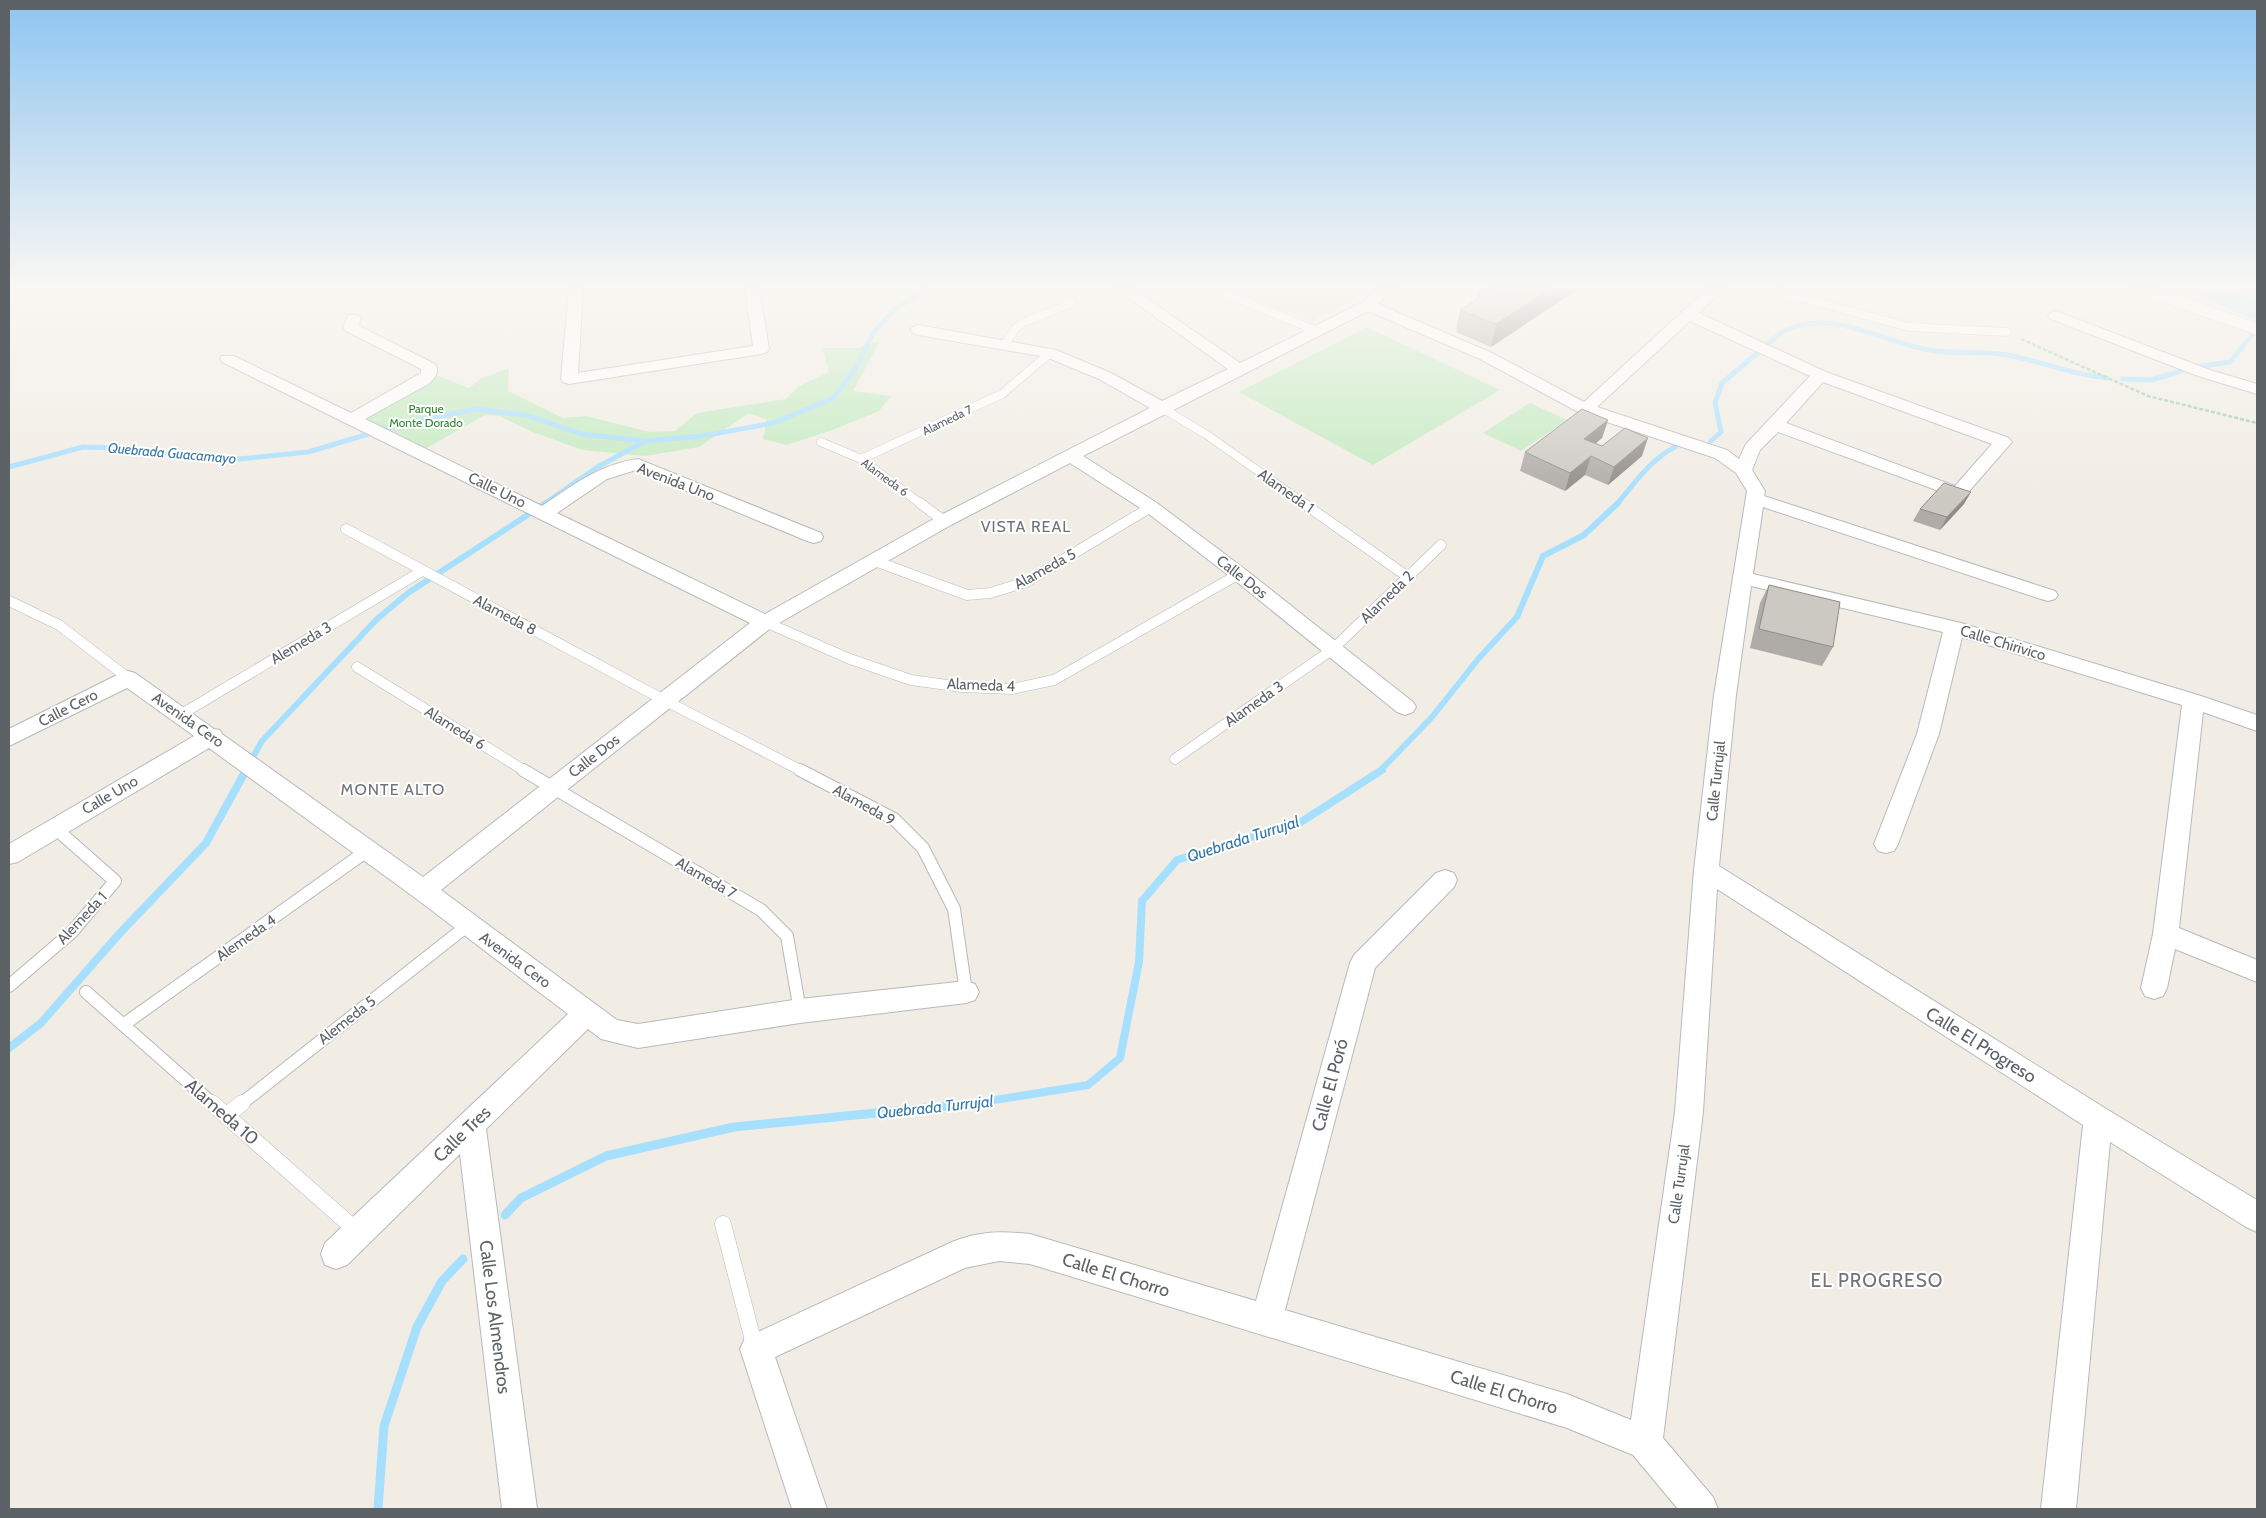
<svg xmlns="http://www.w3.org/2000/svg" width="2266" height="1518" viewBox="0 0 2266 1518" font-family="Cabin,sans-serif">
<rect width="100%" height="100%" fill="#f1ede5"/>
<path fill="#e1dcd4" d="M 1223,288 L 1366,288 L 1356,298 L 1312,321 Z"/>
<path fill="#c3eac0" d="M 1367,327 L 1500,390 L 1373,465 L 1239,392 Z
M 880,341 L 853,391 L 891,396 L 879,411 L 830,431 L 786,445 L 763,439 L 767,420 L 749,413 L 699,447 L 645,456 L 582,450 L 533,432 L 499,416 L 485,415 L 425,449 L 369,423 L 365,419 L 370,413 L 438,376 L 469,388 L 480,379 L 509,368 L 508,391 L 563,418 L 586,416 L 650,432 L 675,431 L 697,413 L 786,399 L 798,387 L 829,372 L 823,350 L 824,348 L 858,348 Z
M 1530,403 L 1567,420 L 1521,451 L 1483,433 Z"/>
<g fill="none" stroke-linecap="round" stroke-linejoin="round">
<path stroke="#a7dfff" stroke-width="5" d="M 1766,345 C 1772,341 1778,335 1784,331 C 1830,308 1882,341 1928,350 C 1954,355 1981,350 2007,355 C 2041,361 2072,375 2107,378
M 2202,366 L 2230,362 L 2253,334
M 2123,379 L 2152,380 L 2183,370
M 1711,441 L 1721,432 L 1715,403 L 1722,383 L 1760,351
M 9,467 L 83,447 L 130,448 L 183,456 L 239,459 L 308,452 L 402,424 L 475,409 L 525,415 L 582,434 L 645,441 L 703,436 L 773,423 L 832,399 L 856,368 L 873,333 L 895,309 L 929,288
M 544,504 L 596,468 L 645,441
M 1617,504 C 1634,484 1651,459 1675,447"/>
<path stroke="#a7dfff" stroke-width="6" d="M 245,771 L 262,741 L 377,619 L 408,593 L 546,503
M 1380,771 L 1432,717 L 1479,658 L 1517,617 L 1543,556 L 1584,535 L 1618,503"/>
<path stroke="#a7dfff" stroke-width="8" d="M 9,1048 L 41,1023 L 120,933 L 206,843 L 246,770
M 970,1104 L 1088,1085 L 1120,1058 L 1139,962 L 1142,901 L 1177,860 L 1301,822 L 1382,770"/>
<path stroke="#a7dfff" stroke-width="9" d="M 505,1215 L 521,1198 L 606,1156 L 734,1127 L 978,1103
M 378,1509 L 384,1426 L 417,1327 L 442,1281 L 463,1259"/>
<path fill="#a7dfff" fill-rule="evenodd" d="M 2191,288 L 2229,288 L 2257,301 L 2257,319 L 2247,317 L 2195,294 Z"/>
<g stroke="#b6b9bd" stroke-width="9">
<path id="service-far3" d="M 1212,288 L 1317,331
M 1765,288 L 1909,327 L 2007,332
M 1004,345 L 1015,329 L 1022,323 L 1072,303
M 1162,408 L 1207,435 L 1305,504
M 821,442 L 861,459 L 921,504
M 861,459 L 1002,394 L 1050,353"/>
</g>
<g stroke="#b6b9bd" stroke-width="11">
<path id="service-far2" d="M 920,503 L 944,521
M 1303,503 L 1408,577
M 346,529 L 664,700 L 802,771
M 875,561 L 967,595 L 990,593 L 1026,582 L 1151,507
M 9,601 L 59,625 L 128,678
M 765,622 L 850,659 L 911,680 L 962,687 L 1012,689 L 1054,680 L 1239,574
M 357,667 L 525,771
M 180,715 L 422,571
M 1175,759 L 1333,649 L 1441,545"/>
</g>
<g stroke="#b6b9bd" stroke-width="14">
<path id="service-far1" d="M 523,770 L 761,910 L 787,936 L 800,1011
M 800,770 L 894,819 L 923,848 L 954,909 L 966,992
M 9,986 L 72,932 L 115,881 L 55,828
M 86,992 L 213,1104
M 123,1025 L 368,850
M 241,1104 L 468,925"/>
</g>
<g stroke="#b6b9bd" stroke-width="17">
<path id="service" d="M 212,1103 L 357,1231
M 226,1116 L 242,1103
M 723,1224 L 755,1348"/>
</g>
<g stroke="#b6b9bd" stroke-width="2">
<path id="minor" d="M 569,288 L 583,288 L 578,373 L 753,346 L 745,288 L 759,288 L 769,349 L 767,352 L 761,354 L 569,384 L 563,382 L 561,379 Z
M 1115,288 L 1132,288 L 1240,363 L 1363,302 L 1378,288 L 1394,288 L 1378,304 L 1492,353 L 1584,402 L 1708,288 L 1724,288 L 1699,313 L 1826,372 L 2009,438 L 2012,442 L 1964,497 L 1958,498 L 1778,432 L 1760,450 L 1752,470 L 1765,491 L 1764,496 L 2055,591 L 2058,595 L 2055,599 L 2048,601 L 2041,599 L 1763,507 L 1753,574 L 1961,623 L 2201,696 L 2257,715 L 2257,731 L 2203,712 L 2179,928 L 2257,960 L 2257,982 L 2175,949 L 2167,988 L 2163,996 L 2154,999 L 2145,996 L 2141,988 L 2153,934 L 2182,705 L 1962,637 L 1939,734 L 1898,844 L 1894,851 L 1886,853 L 1878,851 L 1874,844 L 1917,734 L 1943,632 L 1751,586 L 1736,695 L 1719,866 L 2108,1110 L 2257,1200 L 2257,1232 L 2246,1227 L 2110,1142 L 2076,1509 L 2041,1509 L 2083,1125 L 1717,889 L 1703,1112 L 1663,1438 L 1713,1497 L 1718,1509 L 1678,1509 L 1633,1455 L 1567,1428 L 1030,1264 L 999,1261 L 965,1268 L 775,1357 L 827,1509 L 792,1509 L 740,1349 L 745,1338 L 952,1242 C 979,1231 1002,1231 1030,1234 L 1256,1301 L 1350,963 L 1354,955 L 1436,873 L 1445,870 L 1454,873 L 1457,880 L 1454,887 L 1375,968 L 1285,1310 L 1567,1394 L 1631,1420 L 1675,1112 L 1694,870 L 1714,695 L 1747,491 L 1736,473 L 1715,458 L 1580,413 L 1480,359 L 1368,311 L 1083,456 L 1157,503 L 1246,570 L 1413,702 L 1416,707 L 1413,712 L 1405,715 L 1397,712 L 1232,578 L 1145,511 L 1070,463 L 951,525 L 772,627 L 441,890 L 617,1020 L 638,1024 L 800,999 L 966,981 L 975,984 L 979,992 L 975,1000 L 966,1003 L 800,1023 L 638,1048 L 601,1039 L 588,1029 L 486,1129 L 537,1509 L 502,1509 L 460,1154 L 347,1265 L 336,1269 L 325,1265 L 321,1254 L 325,1243 L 568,1014 L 414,897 L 209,748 L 18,862 L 9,864 L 9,844 L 194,736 L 127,688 L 9,746 L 9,729 L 121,673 L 128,671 L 135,673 L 214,729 L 220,730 L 222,734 L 423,877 L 750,623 L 222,362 L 220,359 L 222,356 L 234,356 L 351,413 L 421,373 L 421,369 L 346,331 L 343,328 L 348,315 L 358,315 L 361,318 L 359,326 L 435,364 C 440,372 435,377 430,383 L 365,419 L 542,506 C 573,485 600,464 638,459 L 821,533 L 823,537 L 821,541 L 814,543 L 807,541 L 636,470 L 607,479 L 557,513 L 765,614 L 937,517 L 1150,408 L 1099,379 L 1046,357 L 918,335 L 913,333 L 910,330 L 913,327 L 918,325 L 1056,350 L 1111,373 L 1162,401 L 1228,369 ZM 1690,321 L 1810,376 L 1746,444 L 1739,459 L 1727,450 L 1597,407 ZM 1823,382 L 1992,444 L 1955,486 L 1786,423 Z
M 2056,311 L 2210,370 L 2257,384 L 2257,394 L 2198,376 L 2051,319 L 2048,316 L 2051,313 Z"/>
</g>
<g stroke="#b7bbc0" stroke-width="1">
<path id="secondary" d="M 2131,288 L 2158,288 L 2257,323 L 2257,335 L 2134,292 Z"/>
</g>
<path stroke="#97cda3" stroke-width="2.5" stroke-dasharray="4 2" stroke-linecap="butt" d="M 2021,339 L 2148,396 L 2257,423"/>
<use href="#service-far3" stroke="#fff" stroke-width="8"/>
<use href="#service-far2" stroke="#fff" stroke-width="10"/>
<use href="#service-far1" stroke="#fff" stroke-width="12"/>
<use href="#service" stroke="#fff" stroke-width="16"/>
<use href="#minor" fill="#fff" fill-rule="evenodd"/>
<use href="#secondary" fill="#fff" fill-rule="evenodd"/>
</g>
<path fill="#afaca7" d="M 1479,288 L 1580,288 L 1491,347 L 1456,332 L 1460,310 L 1478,299 L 1477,299 Z
M 1608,420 L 1602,438 L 1595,444 L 1602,446 L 1642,456 L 1608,485 L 1585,475 L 1565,491 L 1520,471 L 1525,452 Z
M 1964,504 L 1940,530 L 1913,521 L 1920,509 Z
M 1769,585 L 1833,647 L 1822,666 L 1750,648 L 1760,603 Z"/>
<path fill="#8f8c88" d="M 1552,288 L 1580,288 L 1491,347 L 1496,324 Z
M 1608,420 L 1602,438 L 1579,457 L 1584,439 Z
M 1648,438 L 1642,456 L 1608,485 L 1614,467 Z
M 1591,456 L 1585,475 L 1565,491 L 1570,473 Z
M 1971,492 L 1964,504 L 1940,530 L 1947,517 Z"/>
<path fill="#ccc8c2" stroke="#8f8c88" d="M 1495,288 L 1552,288 L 1496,324 L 1460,310 Z
M 1582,409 L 1608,420 L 1584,439 L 1602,446 L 1625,428 L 1648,438 L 1614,467 L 1591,456 L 1570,473 L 1525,452 Z
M 1944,483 L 1971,492 L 1947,517 L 1920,509 Z
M 1769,585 L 1840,602 L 1833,647 L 1759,629 Z"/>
<linearGradient id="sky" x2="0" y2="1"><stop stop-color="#8ec5f1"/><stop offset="0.57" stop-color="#f9f7f3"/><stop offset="1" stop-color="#f9f7f3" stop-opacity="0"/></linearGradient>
<rect width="2266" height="501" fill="url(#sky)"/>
<g text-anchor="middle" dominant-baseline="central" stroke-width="4" stroke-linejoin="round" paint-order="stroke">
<g font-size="12" fill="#2f862d" stroke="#fff">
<text x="426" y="408">Parque<tspan x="426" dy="14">Monte Dorado</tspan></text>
</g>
<g font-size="12" fill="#5d6267" stroke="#fff">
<text transform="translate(947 420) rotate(-26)">Alameda 7</text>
<text transform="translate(885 477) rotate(36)">Alameda 6</text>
</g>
<g font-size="14" font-style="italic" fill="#3476a9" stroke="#fff">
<text transform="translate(172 453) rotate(5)">Quebrada Guacamayo</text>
</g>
<g font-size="15" fill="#5d6267" stroke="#fff">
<text transform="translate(676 482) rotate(21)">Avenida Uno</text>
<text transform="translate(497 490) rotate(26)">Calle Uno</text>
<text transform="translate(1286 491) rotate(35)">Alameda 1</text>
<text transform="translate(1045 569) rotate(-29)">Alameda 5</text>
<text transform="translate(1242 577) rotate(38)">Calle Dos</text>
<text transform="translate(1387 597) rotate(-44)">Alameda 2</text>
<text transform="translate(505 615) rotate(28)">Alameda 8</text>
<text transform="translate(301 643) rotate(-31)">Alemeda 3</text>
<text transform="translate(2003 643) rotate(17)">Calle Chirivico</text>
<text transform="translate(981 685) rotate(2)">Alameda 4</text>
<text transform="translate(1254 704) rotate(-35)">Alameda 3</text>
<text transform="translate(68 708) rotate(-27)">Calle Cero</text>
<text transform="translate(188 720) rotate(35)">Avenida Cero</text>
<text transform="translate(455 728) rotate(32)">Alameda 6</text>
<text transform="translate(594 756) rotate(-38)">Calle Dos</text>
<text transform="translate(1716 781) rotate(-84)">Calle Turrujal</text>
<text transform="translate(110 795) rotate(-30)">Calle Uno</text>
<text transform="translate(864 805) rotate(29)">Alameda 9</text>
<text transform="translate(706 878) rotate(30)">Alameda 7</text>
<text transform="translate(82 918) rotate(-47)">Alemeda 1</text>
<text transform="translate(246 938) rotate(-35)">Alemeda 4</text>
<text transform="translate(515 960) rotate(36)">Avenida Cero</text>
<text transform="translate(347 1020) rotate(-38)">Alemeda 5</text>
<text transform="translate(1679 1184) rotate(-82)">Calle Turrujal</text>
</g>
<g font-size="16" letter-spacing="1" fill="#6e7479" stroke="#fff">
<text x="1026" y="526">VISTA REAL</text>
<text x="393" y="789">MONTE ALTO</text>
</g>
<g font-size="16" font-style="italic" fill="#3476a9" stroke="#fff">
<text transform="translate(1243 839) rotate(-18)">Quebrada Turrujal</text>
<text transform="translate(935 1107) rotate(-6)">Quebrada Turrujal</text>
</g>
<g font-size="18" fill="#5d6267" stroke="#fff">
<text transform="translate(1981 1045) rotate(32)">Calle El Progreso</text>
<text transform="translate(1330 1085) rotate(-75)">Calle El Poró</text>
<text transform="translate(222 1112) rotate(41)">Alameda 10</text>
<text transform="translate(462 1134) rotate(-44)">Calle Tres</text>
<text transform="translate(1116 1275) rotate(17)">Calle El Chorro</text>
<text transform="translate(495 1317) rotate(83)">Calle Los Almendros</text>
<text transform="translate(1504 1392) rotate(17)">Calle El Chorro</text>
</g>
<g font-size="19" letter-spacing="1" fill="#6e7479" stroke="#fff">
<text x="1877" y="1280">EL PROGRESO</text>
</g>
</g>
<rect width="2266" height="1518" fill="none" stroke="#5d6267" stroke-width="20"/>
</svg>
